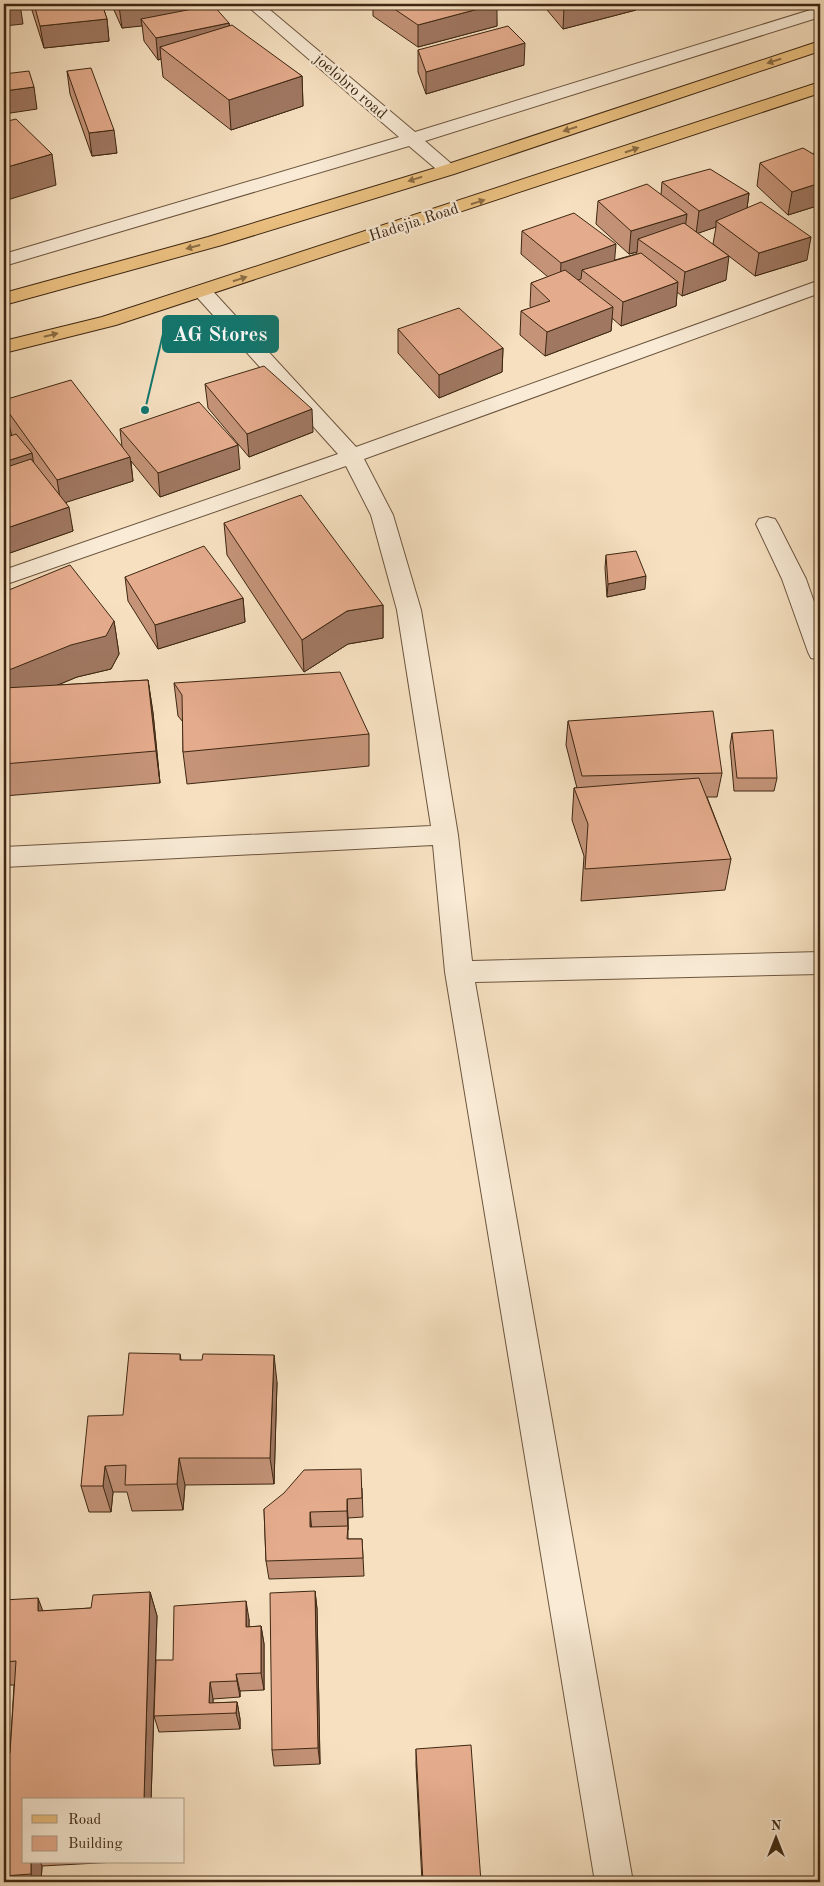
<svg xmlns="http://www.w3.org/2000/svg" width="824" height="1886" viewBox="0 0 824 1886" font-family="'Old Standard TT',serif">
<rect width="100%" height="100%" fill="#f6e0c0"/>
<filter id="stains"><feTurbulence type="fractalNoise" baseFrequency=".004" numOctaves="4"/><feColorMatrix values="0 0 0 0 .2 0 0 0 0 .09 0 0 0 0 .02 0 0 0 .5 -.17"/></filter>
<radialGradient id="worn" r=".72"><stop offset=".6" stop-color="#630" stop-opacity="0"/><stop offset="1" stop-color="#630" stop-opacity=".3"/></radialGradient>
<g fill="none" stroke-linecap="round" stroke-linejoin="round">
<g stroke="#6c553e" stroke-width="2">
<path id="street" d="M 245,4 L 263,4 L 415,132 L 820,7 L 820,17 L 425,141 L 454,166 L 457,170 L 454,174 L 442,174 L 409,146 L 4,266 L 4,254 L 399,137 Z
M 820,280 L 820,293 L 364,459 L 393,515 L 421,610 L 458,835 L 472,961 L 820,952 L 820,974 L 475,982 L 633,1882 L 595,1882 L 445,972 L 433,845 L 4,867 L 4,847 L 431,826 L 397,610 L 371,515 L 346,466 L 4,585 L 4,570 L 338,454 L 195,295 L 192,291 L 195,287 L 209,287 L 356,447 Z
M 767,517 L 775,519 L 778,524 L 806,579 L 820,619 L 820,660 L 811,658 L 808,652 L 782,579 L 756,524 L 759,519 Z"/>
</g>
<g stroke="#3e2712" stroke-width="2">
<path id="primary" d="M 820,41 L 820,51 L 454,174 L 222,245 L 4,305 L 4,293 L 208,237 L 442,166 Z
M 820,82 L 820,93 L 116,325 L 4,353 L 4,341 L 102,317 Z"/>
</g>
<use href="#street" fill="#f9ebd6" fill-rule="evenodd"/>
<use href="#primary" fill="#ebc080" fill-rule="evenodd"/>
</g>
<path fill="#c49378" stroke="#3e2712" d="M 30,4 L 102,4 L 107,19 L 109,41 L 44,48 Z
M 113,4 L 197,4 L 198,8 L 229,23 L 229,26 L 302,76 L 303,106 L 231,130 L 163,77 L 161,59 L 158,60 L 144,41 L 142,25 L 122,28 L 114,10 Z
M 373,4 L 496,4 L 497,26 L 418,47 L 373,16 Z
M 542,4 L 636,4 L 636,10 L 563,29 Z
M 418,50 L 524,65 L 426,94 L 418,72 Z
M 67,71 L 117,153 L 92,156 L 70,94 Z
M 819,127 L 820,127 L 820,205 L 788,215 L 757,186 L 760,163 L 814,154 Z
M 662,182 L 749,193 L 747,208 L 807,260 L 755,276 L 713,244 L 716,227 L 698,233 L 726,280 L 682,296 L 677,292 L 676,306 L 621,326 L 612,318 L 611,331 L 545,356 L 520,335 L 521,311 L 531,308 L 530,306 L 531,283 L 548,277 L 521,254 L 522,231 L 615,260 L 636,254 L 637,252 L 629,254 L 596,224 L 598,201 L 661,195 Z
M 398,329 L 503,348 L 502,372 L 439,398 L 398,353 Z
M 205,384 L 313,432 L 249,457 L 208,408 Z
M 4,400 L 122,447 L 120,429 L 240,469 L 160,497 L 131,461 L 133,481 L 66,502 L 73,531 L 4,555 Z
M 224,523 L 383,605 L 383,638 L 348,644 L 304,672 L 227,555 Z
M 606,555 L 645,589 L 607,597 L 605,568 Z
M 125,577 L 243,598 L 245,622 L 158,649 L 128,601 Z
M 4,592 L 114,621 L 119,654 L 111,669 L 77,677 L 58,685 L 148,680 L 153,713 L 160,783 L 4,796 Z
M 174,683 L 369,734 L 369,766 L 187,784 L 183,752 L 183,722 L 178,716 Z
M 568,721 L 722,773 L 717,797 L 707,797 L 731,859 L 725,890 L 581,901 L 584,856 L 572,820 L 574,788 L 577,788 L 566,745 Z
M 732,733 L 777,778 L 774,791 L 734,791 L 730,746 Z
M 180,1354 L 181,1360 L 277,1382 L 274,1484 L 185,1485 L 183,1510 L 132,1511 L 127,1492 L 113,1492 L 111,1512 L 89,1512 L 81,1486 L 123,1415 Z
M 362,1488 L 363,1517 L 348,1518 L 348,1539 L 362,1539 L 364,1576 L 269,1579 L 266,1561 L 264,1509 Z
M 315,1591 L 317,1609 L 320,1764 L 274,1766 L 272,1750 Z
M 150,1592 L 157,1616 L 151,1800 L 24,1800 L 24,1862 L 116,1862 L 42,1866 L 41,1882 L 4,1882 L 4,1753 L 10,1753 L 14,1685 L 4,1685 L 4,1600 L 43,1611 L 91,1608 Z
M 249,1619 L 249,1627 L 261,1626 L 264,1644 L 264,1690 L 240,1691 L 240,1697 L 213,1699 L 213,1703 L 237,1702 L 240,1719 L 240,1729 L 159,1732 L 154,1716 L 173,1660 Z
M 416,1749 L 481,1882 L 422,1882 L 416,1765 Z"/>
<path fill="#a07862" stroke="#3e2712" d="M 4,4 L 20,4 L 23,24 L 4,26 Z
M 138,4 L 197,4 L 199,19 L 141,19 L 142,26 L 122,28 L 119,6 Z
M 497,4 L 497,26 L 418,47 L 418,25 Z
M 576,4 L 636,4 L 636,10 L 563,29 L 564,7 Z
M 107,19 L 109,41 L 44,48 L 40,26 Z
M 229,23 L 231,45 L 160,47 L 161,59 L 158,60 L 156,38 Z
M 525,43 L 524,65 L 426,94 L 426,72 Z
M 302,76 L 303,106 L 231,130 L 229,100 Z
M 34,87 L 37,109 L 4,114 L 4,91 Z
M 114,130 L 117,153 L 92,156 L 89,133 Z
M 52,154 L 56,185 L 4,201 L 4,168 Z
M 820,183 L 820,205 L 788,215 L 792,192 Z
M 749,193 L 746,216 L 716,221 L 716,227 L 696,234 L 699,211 Z
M 687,214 L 684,237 L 638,239 L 637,252 L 629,254 L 631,231 Z
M 811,237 L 807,260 L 755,276 L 759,253 Z
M 616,244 L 614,267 L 582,270 L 581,279 L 560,286 L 561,263 Z
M 729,256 L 726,280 L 682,296 L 685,272 Z
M 678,282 L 676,306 L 621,326 L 623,302 Z
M 613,307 L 611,331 L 545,356 L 547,332 Z
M 503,348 L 502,372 L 439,398 L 439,375 Z
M 312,409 L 313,432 L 249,457 L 247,434 Z
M 10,428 L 15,452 L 4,455 L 4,430 Z
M 238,445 L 240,469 L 160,497 L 158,473 Z
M 32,453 L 36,477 L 4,488 L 4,462 Z
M 130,457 L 133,481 L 61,504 L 57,480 Z
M 69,507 L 73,531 L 4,555 L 4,529 Z
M 646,576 L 645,589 L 607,597 L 608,584 Z
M 243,598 L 245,622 L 158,649 L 155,625 Z
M 383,605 L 383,638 L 348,644 L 304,672 L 302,640 L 347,611 Z
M 114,621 L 119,654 L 111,669 L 77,677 L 4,707 L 4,672 Z
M 148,680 L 153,713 L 160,783 L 156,751 Z
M 274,1355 L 277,1382 L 274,1484 L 270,1458 Z
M 179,1458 L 185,1485 L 183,1510 L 177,1484 Z
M 105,1466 L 113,1492 L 111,1512 L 103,1486 Z
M 347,1499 L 348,1518 L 348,1530 L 347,1511 Z
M 310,1512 L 312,1531 L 310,1527 Z
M 315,1591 L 317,1609 L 320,1764 L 318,1748 Z
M 150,1592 L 157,1616 L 151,1800 L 144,1800 Z
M 38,1598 L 47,1622 L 38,1611 Z
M 246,1601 L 249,1619 L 249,1645 L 246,1627 Z
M 261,1626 L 264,1644 L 264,1690 L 261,1673 Z
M 236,1674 L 240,1691 L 240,1697 L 237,1681 Z
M 210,1682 L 213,1699 L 213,1714 L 209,1703 Z
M 237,1702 L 240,1719 L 240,1729 L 236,1713 Z
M 31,1862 L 40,1862 L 42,1866 L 41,1882 L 35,1882 L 31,1874 Z"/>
<path fill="#e4ab8c" stroke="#3e2712" d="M 34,4 L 102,4 L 107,19 L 40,26 Z
M 118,4 L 138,4 L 119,6 Z
M 387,4 L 497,4 L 418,25 Z
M 561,4 L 576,4 L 564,7 Z
M 213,5 L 229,23 L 156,38 L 141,19 Z
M 232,25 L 302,76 L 229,100 L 160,47 Z
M 508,26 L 525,43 L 426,72 L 418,50 Z
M 91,68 L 114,130 L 89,133 L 67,71 Z
M 29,71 L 34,87 L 4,91 L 4,74 Z
M 16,119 L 52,154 L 4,168 L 4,122 Z
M 803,148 L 820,158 L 820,183 L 792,192 L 760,163 Z
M 710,169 L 749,193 L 699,211 L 662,182 Z
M 647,184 L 687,214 L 631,231 L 598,201 Z
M 761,202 L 811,237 L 759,253 L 716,221 Z
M 574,213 L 616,244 L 561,263 L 522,231 Z
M 684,223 L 729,256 L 685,272 L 638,239 Z
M 641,253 L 678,282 L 623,302 L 582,270 Z
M 565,270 L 613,307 L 547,332 L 521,311 L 550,301 L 531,283 Z
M 459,308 L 503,348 L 439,375 L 398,329 Z
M 264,366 L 312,409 L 247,434 L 205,384 Z
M 71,380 L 130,457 L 57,480 L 4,406 L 4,400 Z
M 199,402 L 238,445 L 158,473 L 120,429 Z
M 4,412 L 10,428 L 4,430 Z
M 16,434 L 32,453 L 4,462 L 4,438 Z
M 31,459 L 69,507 L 4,529 L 4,468 Z
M 301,495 L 383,605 L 347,611 L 302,640 L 224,523 Z
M 204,546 L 243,598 L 155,625 L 125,577 Z
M 636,551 L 646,576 L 608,584 L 606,555 Z
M 70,565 L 114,621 L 106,636 L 71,645 L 4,672 L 4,592 Z
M 340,672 L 369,734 L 183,752 L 182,695 L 174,683 Z
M 148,680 L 156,751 L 4,764 L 4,688 Z
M 713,711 L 722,773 L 582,776 L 568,721 Z
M 773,730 L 777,778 L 737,778 L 732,733 Z
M 699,778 L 731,859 L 585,869 L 588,824 L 574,788 Z
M 129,1353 L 180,1354 L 180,1360 L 202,1360 L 203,1354 L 274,1355 L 270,1458 L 179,1458 L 177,1484 L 125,1485 L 126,1465 L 105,1466 L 103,1486 L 81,1486 L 88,1416 L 123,1415 Z
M 361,1469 L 362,1498 L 347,1499 L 347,1511 L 310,1512 L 310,1527 L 348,1526 L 347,1539 L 362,1539 L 363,1558 L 266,1561 L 264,1509 L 284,1493 L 304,1470 Z
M 315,1591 L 318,1748 L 272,1750 L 270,1593 Z
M 150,1592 L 144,1800 L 24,1800 L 24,1862 L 31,1862 L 31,1874 L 4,1876 L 4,1753 L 10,1753 L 16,1661 L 4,1662 L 4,1600 L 38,1598 L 38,1611 L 91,1608 L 93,1595 Z
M 246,1601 L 246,1627 L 261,1626 L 261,1673 L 236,1674 L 237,1681 L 210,1682 L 209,1703 L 237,1702 L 236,1713 L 154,1716 L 156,1660 L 173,1660 L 174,1606 Z
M 471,1745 L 481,1882 L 423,1882 L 416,1749 Z"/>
<defs><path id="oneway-solid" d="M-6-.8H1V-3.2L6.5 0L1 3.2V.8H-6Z" transform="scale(1.25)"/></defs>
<g fill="#8c6c44">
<use href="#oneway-solid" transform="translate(774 61) rotate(162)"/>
<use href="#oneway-solid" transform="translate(570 129) rotate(162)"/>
<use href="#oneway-solid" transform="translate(632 150) rotate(-19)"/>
<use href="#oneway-solid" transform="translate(415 179) rotate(163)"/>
<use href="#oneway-solid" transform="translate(478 202) rotate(-18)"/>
<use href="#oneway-solid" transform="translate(193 247) rotate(165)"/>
<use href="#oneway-solid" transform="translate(240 279) rotate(-18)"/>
<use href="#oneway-solid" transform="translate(51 335) rotate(-14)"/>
</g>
<g text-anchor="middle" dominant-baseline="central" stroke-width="4.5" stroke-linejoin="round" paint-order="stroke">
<g font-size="16" fill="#3e2712" stroke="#f9ebd6">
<text transform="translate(350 87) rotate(41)">joelobro road</text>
<text transform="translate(414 223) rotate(-18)">Hadejia Road</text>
</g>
</g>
<path fill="none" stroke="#0f766e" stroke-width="2" d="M145 410L163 334"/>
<circle fill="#0f766e" stroke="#f9ebd6" stroke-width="2" cx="145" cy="410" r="5"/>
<rect fill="#0f766e" stroke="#0f766e" stroke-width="2" x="163" y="316" width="115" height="36" rx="5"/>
<g font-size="21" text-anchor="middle" font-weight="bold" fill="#fff">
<text x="220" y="341">AG Stores</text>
</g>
<rect width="824" height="1886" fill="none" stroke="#f6e0c0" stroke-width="20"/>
<rect x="5" y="5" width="814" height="1876" fill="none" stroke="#3e2712" stroke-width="2.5"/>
<rect x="10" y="10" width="804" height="1866" fill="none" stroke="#3e2712"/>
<rect x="22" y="1798" width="162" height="65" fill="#f9ebd6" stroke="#ae9d88"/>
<rect x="32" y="1815" width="25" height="8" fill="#ebc080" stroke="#ae9d88"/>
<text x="68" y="1824" font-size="15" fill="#3e2712">Road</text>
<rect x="32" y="1836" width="25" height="15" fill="#e4ab8c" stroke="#ae9d88"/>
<text x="68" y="1848" font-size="15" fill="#3e2712">Building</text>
<g transform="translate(776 1838)" stroke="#f9ebd6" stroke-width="4" paint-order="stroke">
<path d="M0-4L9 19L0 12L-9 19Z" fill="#3e2712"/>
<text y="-8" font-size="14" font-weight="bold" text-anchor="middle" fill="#3e2712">N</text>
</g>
<rect width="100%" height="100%" filter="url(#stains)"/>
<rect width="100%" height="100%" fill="url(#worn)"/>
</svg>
